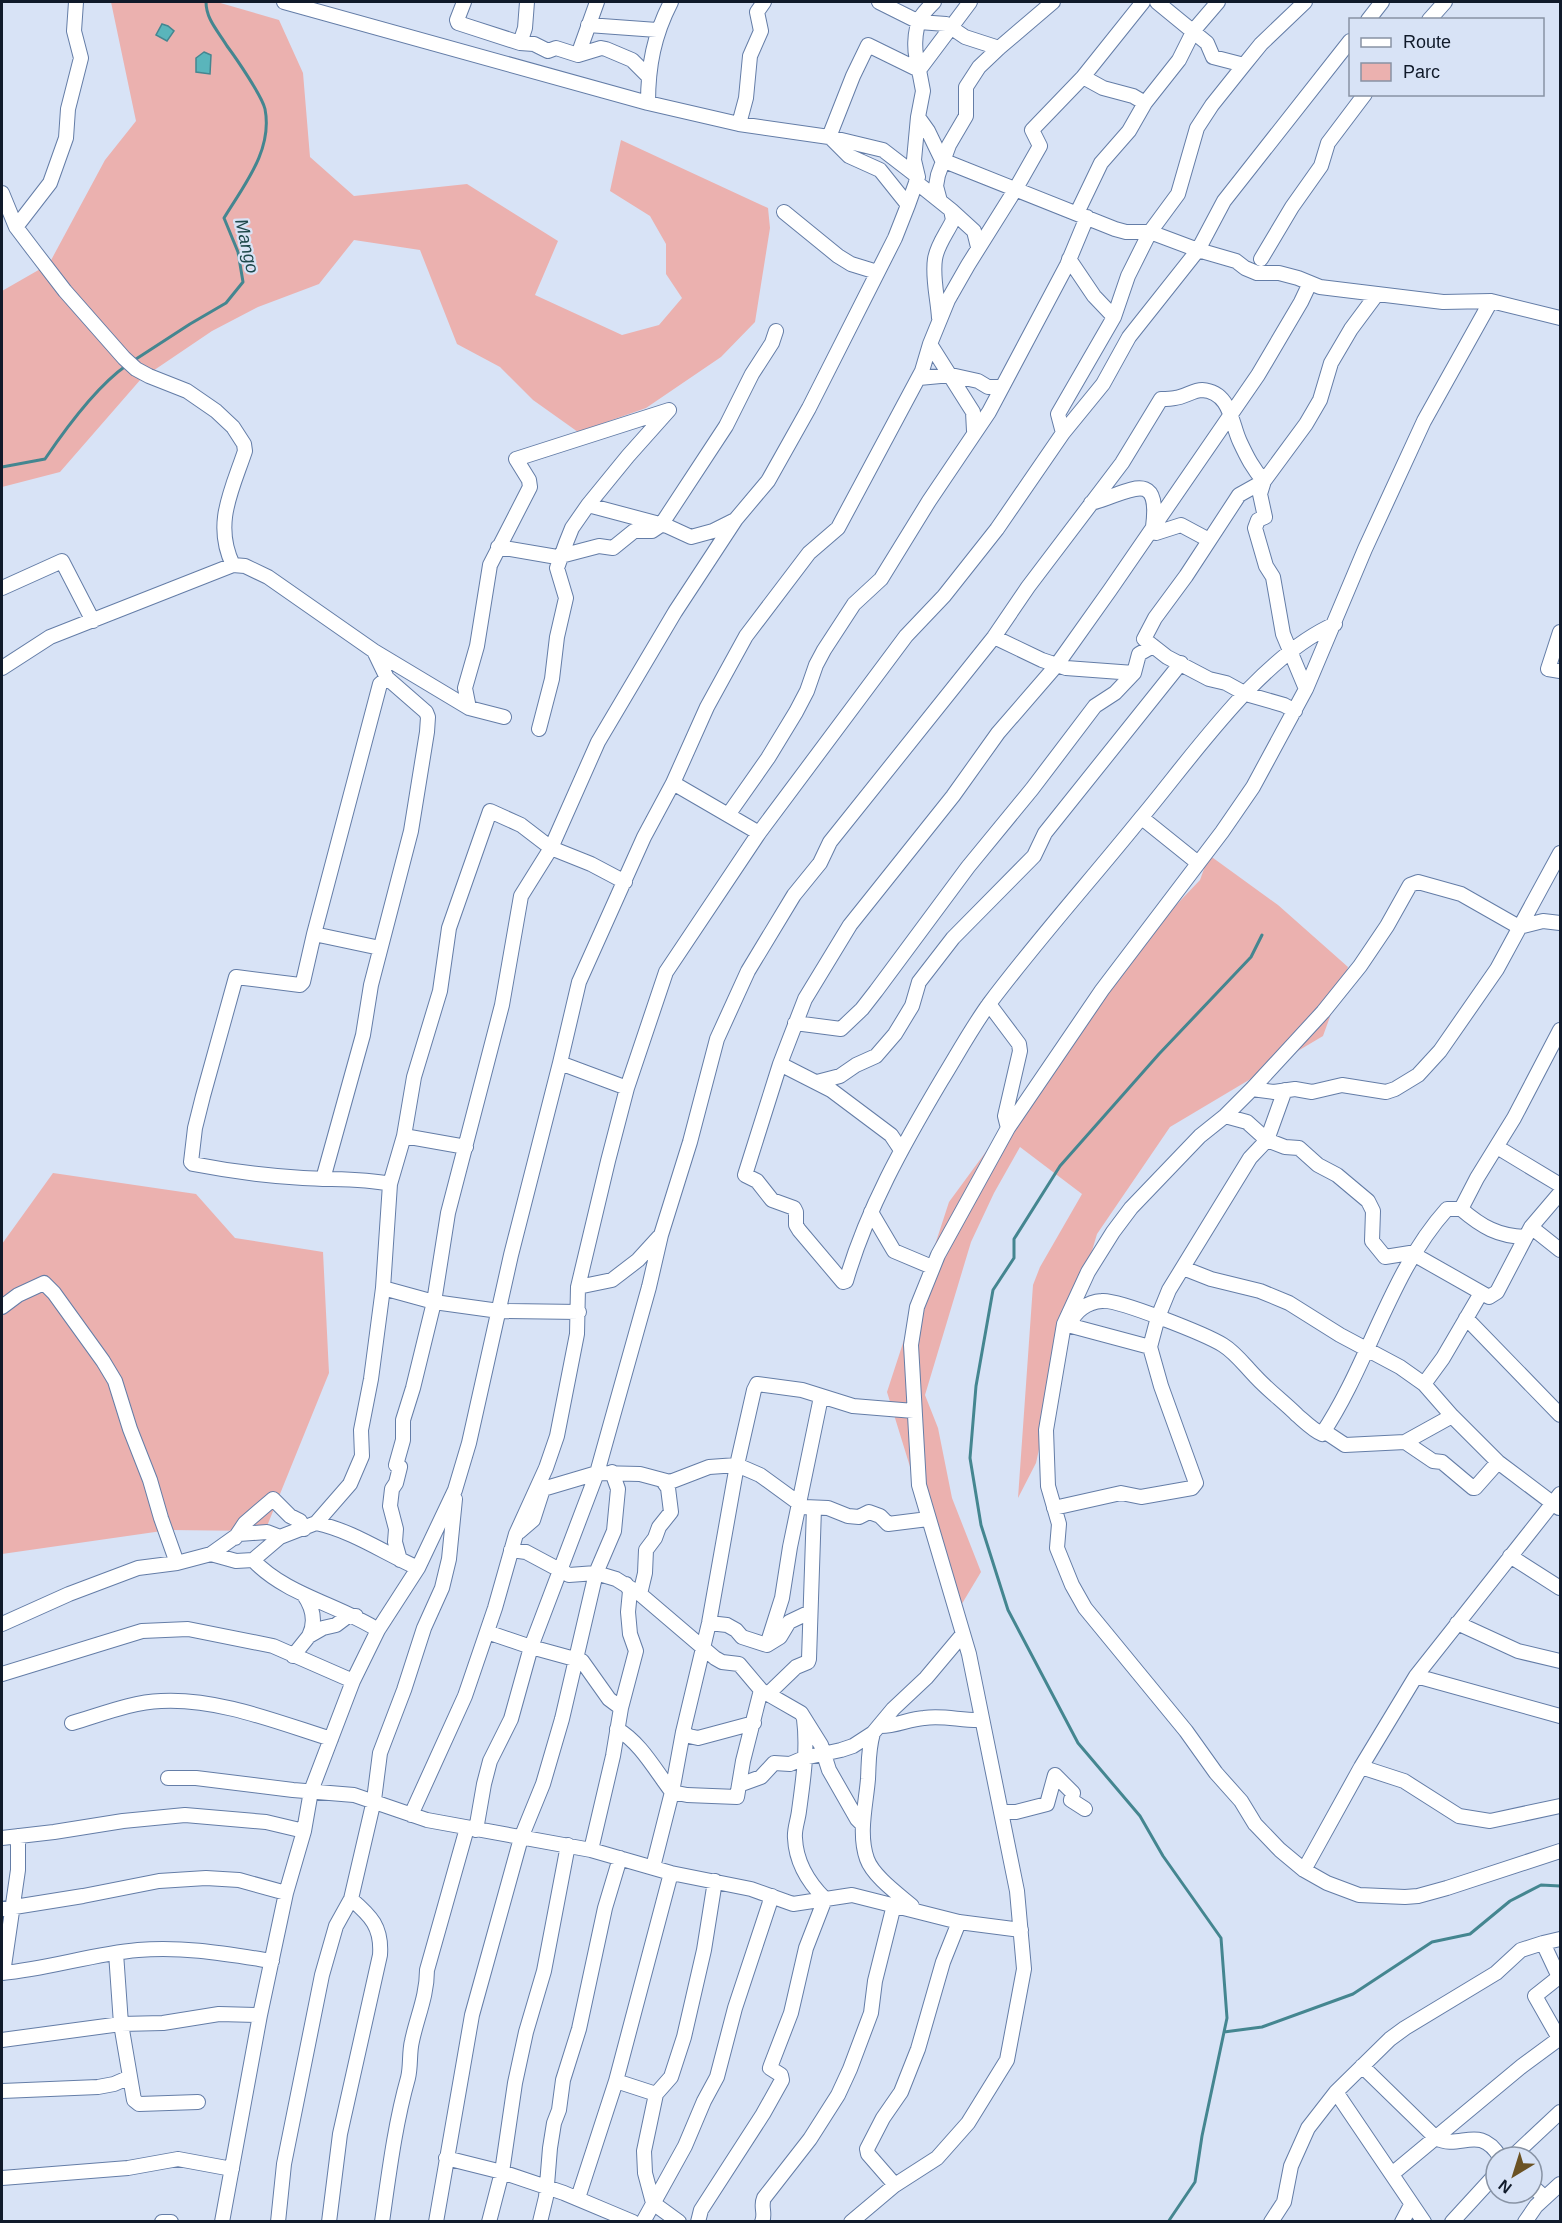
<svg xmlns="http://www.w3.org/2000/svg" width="1562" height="2223" viewBox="0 0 1562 2223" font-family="Helvetica,sans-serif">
<rect width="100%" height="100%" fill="#d8e3f6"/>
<path fill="#ebb1af" d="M 111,2 L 217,2 L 279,20 L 303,73 L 310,157 L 354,196 L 467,184 L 558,241 L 535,295 L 622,335 L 659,325 L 682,298 L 666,274 L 666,244 L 650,216 L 610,191 L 621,140 L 768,208 L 770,228 L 755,322 L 721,357 L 646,408 L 578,432 L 533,400 L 500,367 L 457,344 L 420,250 L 354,240 L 319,284 L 258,307 L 212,331 L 141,379 L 60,472 L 2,487 L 2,291 L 49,264 L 105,160 L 136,121 Z
M 1209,855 L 1278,905 L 1348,967 L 1323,1036 L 1170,1127 L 1097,1234 L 1055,1376 L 1036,1463 L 1018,1498 L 1033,1285 L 1040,1267 L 1082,1194 L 1020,1147 L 994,1193 L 971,1242 L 925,1395 L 938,1428 L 952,1498 L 981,1572 L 960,1607 L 915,1483 L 887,1392 L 949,1202 L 1137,946 L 1200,880 Z
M 53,1173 L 196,1194 L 235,1238 L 323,1252 L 329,1373 L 265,1531 L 169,1530 L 2,1554 L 2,1244 Z"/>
<path fill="#5ab5bb" stroke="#448690" stroke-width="1.5" d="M 162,24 L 168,26 L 174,31 L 167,41 L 156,35 Z
M 204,52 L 211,55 L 210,74 L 196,72 L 196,58 Z"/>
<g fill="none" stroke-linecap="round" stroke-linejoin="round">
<path stroke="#448690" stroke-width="3" d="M 133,361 L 190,324 L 226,303 L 243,282 L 238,252 L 224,218 C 244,185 273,150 265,109 C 262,96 236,58 227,46 C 218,31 206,19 206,2
M 2,467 L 45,459 C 66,428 97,386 127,365
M 1224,2032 L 1262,2027 L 1353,1994 L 1432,1942 L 1470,1934 L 1510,1901 L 1541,1885 L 1560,1886
M 1168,2222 L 1195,2182 L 1202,2136 L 1227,2018 L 1221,1938 L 1163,1856 L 1140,1816 L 1078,1743 L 1008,1610 L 981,1525 L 970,1458 L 976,1386 L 993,1290 L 1014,1258 L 1014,1239 L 1060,1166 L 1159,1054 L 1251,957 L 1262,935"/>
<g stroke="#647da7" stroke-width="16">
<path id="minor" d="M 284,2 L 648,103 L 739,124 L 829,137 L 883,150 L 918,177
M 464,2 L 457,20 L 458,23 L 520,43 L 534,44 L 548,51 L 556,48 L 578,55 L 601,48 L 606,49 L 632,60 L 648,76
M 879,2 L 919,22 L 946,24 L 965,37 L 999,48
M 970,2 L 919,70 L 923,91 L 918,117 L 928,131 L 942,160 L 1115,229 L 1126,232 L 1150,232 L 1198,250 L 1236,261 L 1245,268 L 1257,273 L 1279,273 L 1298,278 L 1320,287 L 1443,302 L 1491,301 L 1560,318
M 1157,2 L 1207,43 L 1213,57 L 1244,65
M 1368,20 L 1382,2
M 1429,20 L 1445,2
M 588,25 L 657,30
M 520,43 L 525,28 L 527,2
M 578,55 L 597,2
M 920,67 C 913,55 914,30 921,17 C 924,12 929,7 934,2
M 1083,77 L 1103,88 L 1133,96 L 1145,103
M 648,103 C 648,66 654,35 671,2
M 739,124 L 746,98 L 750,56 L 761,31 L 757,12 L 764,2
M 829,137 L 853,76 L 868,45 L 919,70
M 831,138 L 849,156 L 880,170 L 908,205
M 916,182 L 951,210 L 953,220 C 947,233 937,245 935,259 C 932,278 938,299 939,318
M 2,193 L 16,227 L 35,252 L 65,291 L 124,358 L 136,369 L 149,376 L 187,391 L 216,411 L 233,427 L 244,444 L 245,451 C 232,490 213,524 233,565
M 940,201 L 936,186 L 938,175 L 949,145 L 966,116 L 966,87 L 979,67 L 999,48 L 1053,2
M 951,210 L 974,231 L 978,247
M 784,212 L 838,256 L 851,264 L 877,272
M 1077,213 L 1101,163 L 1129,131 L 1145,103 L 1179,60 L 1194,30 L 1218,2
M 16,227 L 50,183 L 66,138 L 68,109 L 81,58 L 74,31 L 76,2
M 1069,259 L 1094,296 L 1114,317
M 1261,259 L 1292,207 L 1321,166 L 1328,143 L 1365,94
M 1310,283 L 1301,302 L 1258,375 L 1110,590 L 1056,666 L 998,733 L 953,796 L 850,925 L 805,999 L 780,1064 L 745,1175 L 757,1181 L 772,1200 L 794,1208 L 796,1212 L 796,1225 L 799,1230 L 843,1282 L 846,1281 C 867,1209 903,1145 941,1081 C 957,1055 971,1029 989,1004 C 1037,940 1091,880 1141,818 C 1193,756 1260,657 1335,624
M 930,344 L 973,412 L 974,431
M 919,378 L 951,375 L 978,381 L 988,387 L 1002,387
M 1063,433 L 1058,414 L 1114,317 L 1128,276 L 1150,232 L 1178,194 L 1197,128 L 1212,105 L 1244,65 L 1261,44 L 1305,2
M 1264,481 L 1239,495 L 1186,576 L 1155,618 L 1144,639 L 1167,657 L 1209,679 L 1226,683 L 1246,694 L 1284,705 L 1295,711
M 1091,503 C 1125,495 1161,464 1153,527
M 588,505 L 667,526 L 691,537 L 713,531 L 735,520
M 1151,532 L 1156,533 L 1181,525 L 1209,540
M 498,547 L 557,557 L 599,546 L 613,548 L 634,531 L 652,531 L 661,525 L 726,426 L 752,374 L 772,343 L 776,331
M 2,588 L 62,561 L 93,621
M 1560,632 L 1548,669 L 1560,671
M 994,637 L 1042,660 L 1066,668 L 1134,673
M 2,668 L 50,637 L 233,565 L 245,566 L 268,577 L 374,651 L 469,708 L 504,717
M 387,678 L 380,684 L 314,934 L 303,982 L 300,985 L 236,977 L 203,1096 L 195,1128 L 191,1162 L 193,1164 C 229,1171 266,1176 303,1178 C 332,1180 361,1178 390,1184
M 1306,689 L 1283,634 L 1273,577 L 1266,566 L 1255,528 L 1258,520 L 1265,517 L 1260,494 L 1264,481 L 1306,424 L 1320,400 L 1331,363 L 1351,329 L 1377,294
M 469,708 L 465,688 L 477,646 L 490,565 L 530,487 L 529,480 L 516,459 L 669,410 L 628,456 L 588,505 L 572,528 L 566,543 L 557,568 L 566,598 L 557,637 L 552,679 L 539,729
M 673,783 L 759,833
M 728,815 L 768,758 L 796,712 L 807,691 L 816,665 L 824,650 L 854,604 L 881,579 L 929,501 L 989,412 L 1067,265 L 1087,217
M 1142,818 L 1198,863
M 1560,923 L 1543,921 L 1519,927 L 1461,894 L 1418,882 L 1410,885 L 1387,926 L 1360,966 L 1323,1012 L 1252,1089 L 1225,1116 L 1200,1136 L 1131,1208 L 1113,1232 L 1088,1272 L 1064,1324 L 1046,1430 L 1048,1486 L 1059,1524 L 1057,1548 L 1072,1585 L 1085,1608 L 1186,1731 L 1216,1773 L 1241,1801 L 1255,1824 L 1280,1850 L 1304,1870 L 1327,1883 L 1359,1895 L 1405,1897 L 1418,1896 L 1447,1888 L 1560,1851
M 314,934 L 380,948
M 989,1004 L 1019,1044 L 1020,1051 L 1005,1116 L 1008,1128
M 795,1023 L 841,1029 L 862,1009 L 876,991 L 968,867 L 1032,789 L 1095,706 L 1115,693 L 1134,673 L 1139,654 L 1153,646
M 560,1063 L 627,1088
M 780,1064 L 831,1090 L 891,1135 L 901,1150
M 817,1082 L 840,1076 L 856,1065 L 876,1056 L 895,1034 L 912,1006 L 919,982 L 953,938 L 1034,856 L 1045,833 L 1181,663
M 1252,1089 L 1274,1092 L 1295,1089 L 1312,1092 L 1342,1085 L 1386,1092 L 1395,1089 L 1418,1075 L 1440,1051 L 1497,969 L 1560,853
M 1225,1116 L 1247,1122 L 1267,1140 L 1285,1147 L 1299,1148 L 1318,1165 L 1337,1175 L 1368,1201 L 1373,1211 L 1372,1241 L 1385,1257 L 1410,1253 L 1415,1255 L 1489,1297 L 1497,1292 L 1531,1227 L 1560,1193
M 404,1136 L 466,1147
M 1497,1147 L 1560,1185
M 323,1179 L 363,1035 L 371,985 L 411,831 L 427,732 L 428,717 L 426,712 L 387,678 L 374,651
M 1461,1209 C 1482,1227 1498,1236 1525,1237
M 871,1212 L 894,1251 L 932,1267
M 1531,1227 L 1560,1250
M 1183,1268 L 1211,1279 L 1260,1291 L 1289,1303 L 1340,1335 L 1400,1367 L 1424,1384 L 1452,1416 L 1498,1462 L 1559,1508
M 578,1287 L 612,1280 L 638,1260 L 659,1237
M 383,1288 L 434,1302 L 499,1311 L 579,1312
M 2,1307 L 18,1295 L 44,1283 L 54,1293 L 103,1361 L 115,1381 L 130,1429 L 150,1480 L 161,1518 L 177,1563
M 1466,1318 L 1560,1415
M 1064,1324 L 1150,1347
M 1070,1324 C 1075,1311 1087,1302 1102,1301 C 1118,1299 1207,1335 1223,1345 C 1236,1353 1245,1366 1256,1377 C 1269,1391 1284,1402 1297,1415 C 1304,1421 1314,1431 1322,1434 C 1369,1364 1390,1272 1447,1209 L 1461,1209 L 1477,1178 L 1514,1118 L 1560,1030
M 1424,1384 L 1443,1358 L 1481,1293
M 1324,1431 L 1345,1445 L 1405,1442 L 1452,1416
M 1405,1442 L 1433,1461 L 1442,1462 L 1473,1488 L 1475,1488 L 1498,1462
M 1054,1508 L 1121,1493 L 1141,1497 L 1192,1488 L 1196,1483 L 1161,1386 L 1150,1347 L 1158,1317 L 1169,1290 L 1250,1158 L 1267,1140 L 1285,1090
M 316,1523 C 353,1531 384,1553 418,1568
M 519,1532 L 533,1520 L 543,1489 L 597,1473 L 640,1474 L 670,1482 L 709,1467 L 737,1465 L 760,1475 L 804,1507 L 828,1508 L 848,1516 L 859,1517 L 869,1512 L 880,1516 L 888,1524 L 928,1519
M 235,1538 L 245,1523 L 273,1499 L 290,1516 L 300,1521 L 304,1529
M 511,1550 L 526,1552 L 569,1575 L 596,1573 L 616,1579 L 640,1594 L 715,1658 L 722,1662 L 739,1664 L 761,1690 L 801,1713 L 821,1745 L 829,1770 L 857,1819 L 863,1825
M 211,1554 L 236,1561 L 253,1560 L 280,1537 L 316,1523 L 350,1484 L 362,1456 L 361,1430 L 371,1379 L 383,1288 L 390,1184 L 404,1136 L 414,1077 L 440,991 L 449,928 L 490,811 L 521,825 L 551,848 L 591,864 L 625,882
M 1510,1556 L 1560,1588
M 253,1560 C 286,1595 337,1604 378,1630
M 400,1560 L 395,1542 L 396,1529 L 390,1506 L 392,1489 L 396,1483 L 400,1467 L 396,1465 L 403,1440 L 403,1420 L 413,1388 L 434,1302 L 448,1213 L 502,1005 L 521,896 L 551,848 L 598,742 L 675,612 L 736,519 L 768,481 L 809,408 L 895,238 L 908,205 L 918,177 L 914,160 L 918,117
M 640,1594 L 645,1573 L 646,1550 L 655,1538 L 659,1527 L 671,1512 L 668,1488 L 663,1481
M 304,1595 C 313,1608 316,1622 309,1636
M 709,1623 L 727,1625 L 736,1630 L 742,1637 L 767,1645 L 780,1637 L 789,1622 L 810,1612
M 1457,1623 L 1518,1651 L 1560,1661
M 2,1624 L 69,1594 L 138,1568 L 177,1563 L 211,1554 L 239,1534 L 267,1532 L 280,1537
M 487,1632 L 531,1647 L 582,1661 L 609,1699 L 621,1708
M 767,1645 L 782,1598 L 790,1547 L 821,1397
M 293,1656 L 309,1636 L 323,1628 L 336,1625 L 348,1616 L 356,1616
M 2,1674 L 142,1631 L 188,1629 L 273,1646 L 353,1681
M 1416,1676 L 1560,1716
M 768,1694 L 796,1667 L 808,1662 L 809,1659 L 814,1508
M 72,1723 C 100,1715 131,1702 161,1701 C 218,1698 277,1722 331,1739
M 881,1726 C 896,1726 909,1719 924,1718 C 944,1715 962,1721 982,1720
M 617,1729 C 641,1743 655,1770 672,1792 L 687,1795 L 737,1797 L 739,1785 L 761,1777 L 774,1763 L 790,1764 L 804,1758 L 841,1750 L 853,1746 L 873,1733 L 893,1709 L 926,1678 L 963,1634
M 683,1732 L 689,1736 L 698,1738 L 754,1723
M 873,1733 C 868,1751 869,1761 868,1779 C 866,1804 858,1834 867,1859 C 873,1876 898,1894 912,1906
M 1361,1767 L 1404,1781 L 1459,1816 L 1490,1821 L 1560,1806
M 168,1778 L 196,1778 L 293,1790 L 354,1795 L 427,1820 L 591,1850 L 671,1873 L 751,1889 L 793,1904 L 852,1895 L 959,1922 L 1021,1930
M 739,1785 L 743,1761 L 761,1690
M 1001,1812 L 1016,1812 L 1047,1804 L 1055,1775 L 1073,1793 L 1071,1800 L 1085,1809
M 411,1815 L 465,1696 L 495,1608 L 516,1534 L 546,1468 L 557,1436 L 577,1334 L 578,1287 L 608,1161 L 627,1088 L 666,972 L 759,833 L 906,636 L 944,596 L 997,529 L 1063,433 L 1103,384 L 1129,337 L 1198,250 L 1224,201 L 1350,41
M 476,1830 L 484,1784 L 490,1761 L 511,1719 L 531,1647 L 597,1473 L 649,1287 L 661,1235 L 690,1142 L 717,1039 L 748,971 L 794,895 L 820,863 L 830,842 L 994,637 L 1028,587 L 1122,463 L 1161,399 C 1166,399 1171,399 1175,398 C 1184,397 1194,390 1202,390 C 1231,392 1231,423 1240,442 C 1247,457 1253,469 1264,481
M 2,1838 L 54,1832 L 123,1821 L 185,1815 L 266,1822 L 304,1831
M 591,1850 L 613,1756 L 621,1708 L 636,1651 L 630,1634 L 628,1612 L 630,1591 L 626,1584
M 653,1867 L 672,1792 L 683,1732 L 709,1623 L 737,1465 L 754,1390 L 757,1384 L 802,1390 L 853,1406 L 914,1411
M 1304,1870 L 1361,1767 L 1416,1676 L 1560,1494
M 2,1909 L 83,1896 L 159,1881 L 206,1878 L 239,1880 L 286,1893
M 1560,1939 L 1543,1943 L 1559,1977 L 1535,1996 L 1560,2040
M 116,1953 L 121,2024 L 134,2100 L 139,2104 L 198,2102
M 2,1973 C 48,1969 92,1954 138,1950 C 184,1946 227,1954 272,1961
M 3,1973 L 18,1870 L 18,1836
M 2,2040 L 121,2024 L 163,2023 L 219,2014 L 260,2015
M 1362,2066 L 1436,2138 C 1460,2151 1479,2123 1500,2157
M 616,2081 L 656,2094 L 671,2077 L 684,2037 L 704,1950 L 715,1881
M 2,2091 L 98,2087 L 114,2084 L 130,2077
M 1336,2092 L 1424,2222
M 656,2094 L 644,2151 L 645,2173 L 653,2203 L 679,2222
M 1512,2157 L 1560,2112
M 446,2158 L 502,2172 L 564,2193 L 633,2222
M 1392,2174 L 1522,2066 L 1560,2038
M 2,2178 L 128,2168 L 178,2159 L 232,2169
M 895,2185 L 868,2154 L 867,2149 L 883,2118 L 901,2092 L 918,2049 L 943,1962 L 959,1922
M 1532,2186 L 1544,2197
M 578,2198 L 616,2081 L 671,1873
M 162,2222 L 171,2222
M 222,2222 L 260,2015 L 286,1893 L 304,1831 L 311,1791 L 353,1681 L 378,1630 L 418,1568 L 455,1490 L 469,1443 L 511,1255 L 560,1063 L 579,982 L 644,837 L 673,783 L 707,707 L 746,636 L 809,553 L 838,528 L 922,371 L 930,344 L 948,300 L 968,265 L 1015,190 L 1040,146 L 1032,130 L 1083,77 L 1143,2
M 278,2222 L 284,2164 L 322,1975 L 336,1926 L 351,1899 L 374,1800 L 380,1753 L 404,1690 L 424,1628 L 442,1588 L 449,1559 L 455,1499
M 329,2222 L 340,2134 L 380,1955 C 382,1927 371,1916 351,1899
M 382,2222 C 389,2173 395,2124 408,2078 C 411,2066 409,2053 412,2041 C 417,2017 427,1996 427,1970 L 467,1828
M 436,2222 L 472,2015 L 521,1838 L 543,1784 L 562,1719 L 596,1573 L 614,1531 L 618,1489 L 612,1472
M 489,2222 L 502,2172 L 515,2083 L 526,2032 L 544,1971 L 568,1845
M 540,2222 L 546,2197 L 550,2148 L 554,2123 L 559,2110 L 563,2080 L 579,2029 L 605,1908 L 620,1858
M 643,2222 L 685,2146 L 704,2101 L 717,2077 L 735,2008 L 772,1896
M 698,2222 L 701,2210 L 763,2114 L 782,2080 L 781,2075 L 770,2068 L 771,2065 L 791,2013 L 806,1948 L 825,1899 C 808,1882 796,1863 795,1838 C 794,1830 798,1820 799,1811 C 803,1781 808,1749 804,1719
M 762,2222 C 766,2213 760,2207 764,2198 L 810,2139 L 838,2095 L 850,2069 L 871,2013 L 875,1981 L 894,1905
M 851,2222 L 895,2185 L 937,2158 L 968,2123 L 1007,2060 L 1024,1969 L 1017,1891 L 969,1654 L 919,1485 L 911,1345 L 917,1307 L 938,1255 L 1008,1128 L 1102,990 L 1222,832 L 1253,787 L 1306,689 L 1365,549 L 1424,421 L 1491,301
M 1271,2222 L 1284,2202 L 1291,2166 L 1308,2128 L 1336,2092 L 1390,2039 L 1405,2028 L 1496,1973 L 1521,1950 L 1543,1943
M 1402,2222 L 1411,2205
M 1452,2222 L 1496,2174
M 1525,2222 L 1536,2206 L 1560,2184"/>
</g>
<use href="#minor" stroke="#fff" stroke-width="14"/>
</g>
<g text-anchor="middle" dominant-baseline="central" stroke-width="4.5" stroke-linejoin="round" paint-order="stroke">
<g font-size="18" font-style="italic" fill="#1e484b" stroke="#d8e3f6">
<text transform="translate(247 246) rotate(77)">Mango</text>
</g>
</g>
<rect width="1562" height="2223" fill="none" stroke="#101a2a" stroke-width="6"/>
<rect x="1349" y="18" width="195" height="78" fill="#d8e3f6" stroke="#8893a4" stroke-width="1.5"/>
<rect x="1361" y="38" width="30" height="9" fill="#ffffff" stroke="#8893a4" stroke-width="1.5"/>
<text x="1403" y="48" font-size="18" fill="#101a2a">Route</text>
<rect x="1361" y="63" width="30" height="18" fill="#ebb1af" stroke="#8893a4" stroke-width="1.5"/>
<text x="1403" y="78" font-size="18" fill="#101a2a">Parc</text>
<g transform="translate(1514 2175) rotate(218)"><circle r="28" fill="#d8e3f6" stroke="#8893a4" stroke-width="1.5"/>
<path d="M0-4.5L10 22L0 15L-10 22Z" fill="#6b5223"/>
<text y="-9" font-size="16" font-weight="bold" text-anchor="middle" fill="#101a2a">N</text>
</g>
</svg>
